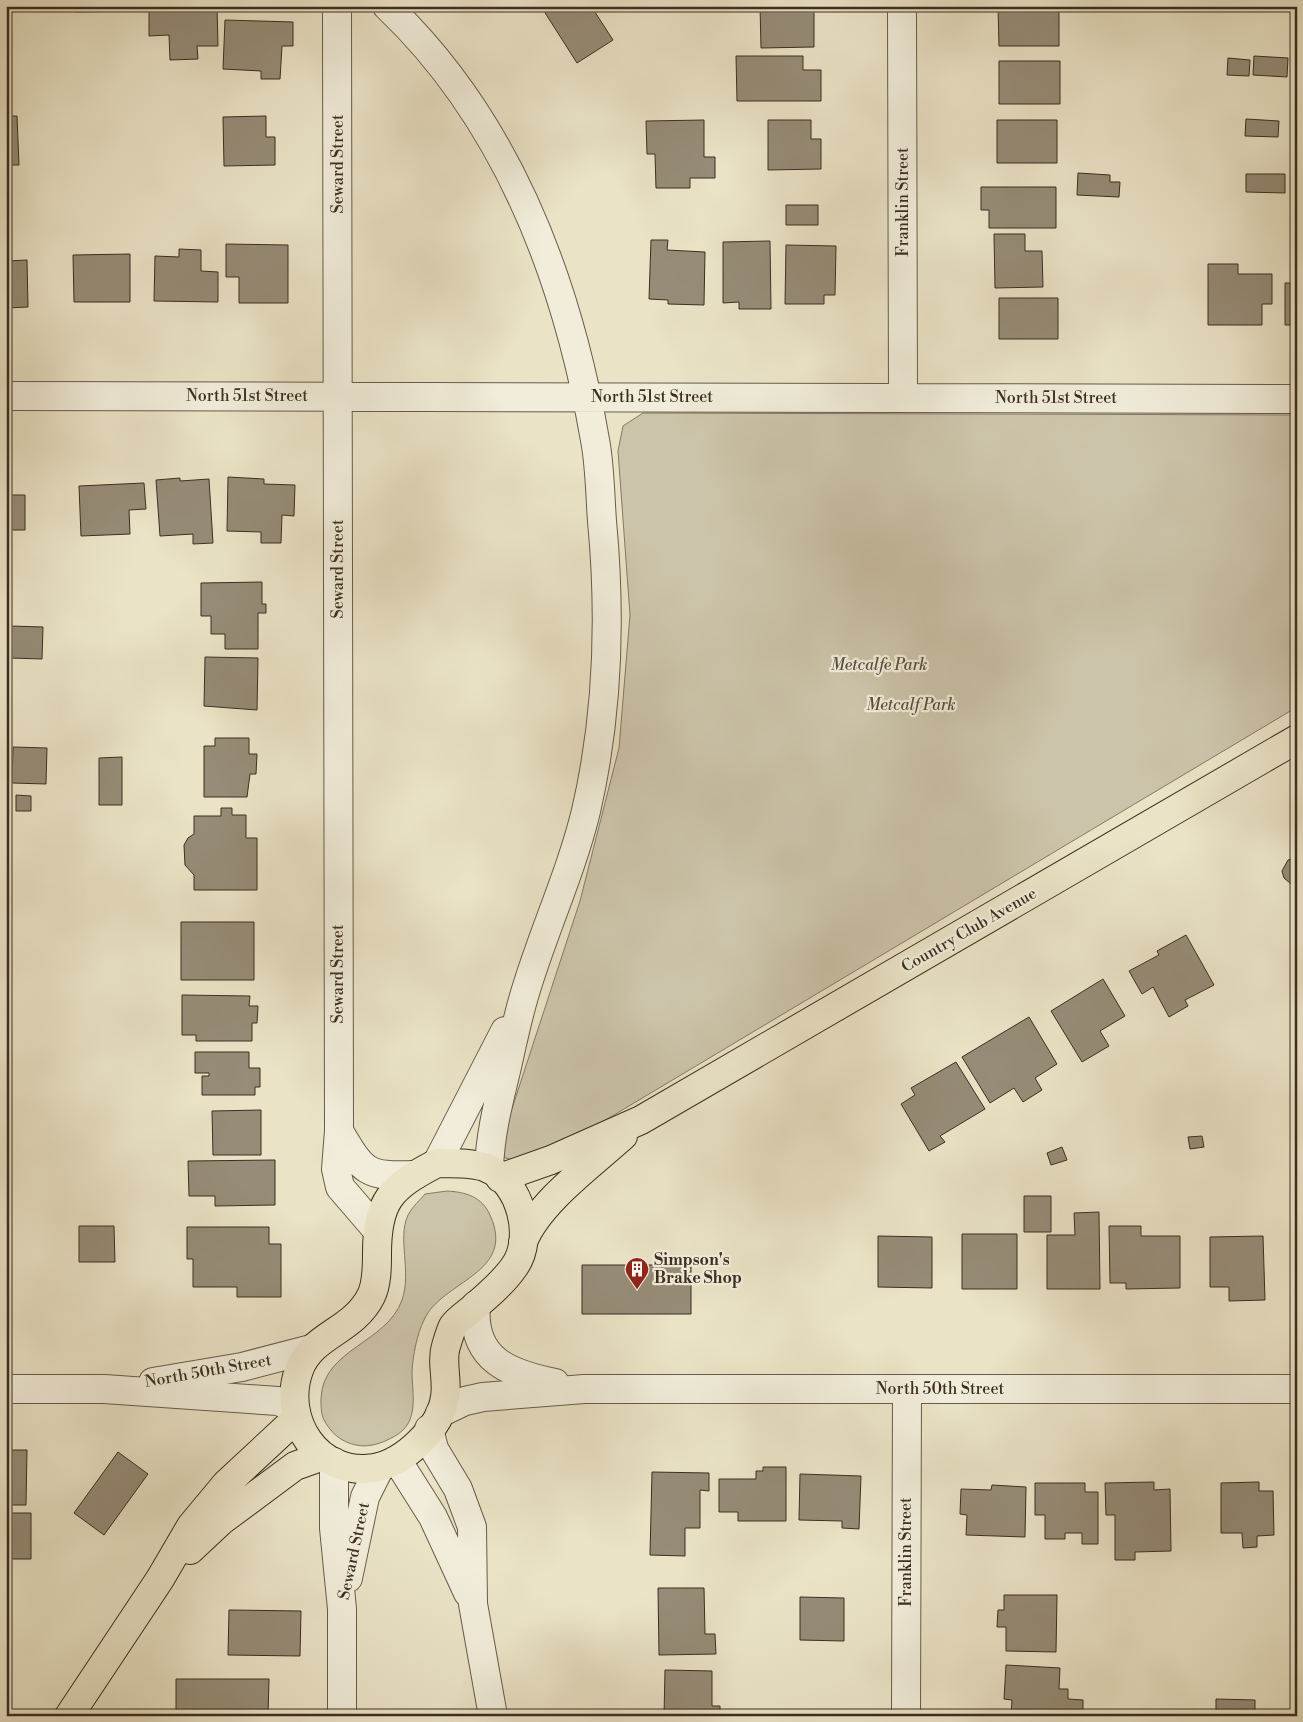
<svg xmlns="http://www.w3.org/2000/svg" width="1303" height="1722" viewBox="0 0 1303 1722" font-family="'Libre Bodoni',serif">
<rect width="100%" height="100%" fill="#eae3c6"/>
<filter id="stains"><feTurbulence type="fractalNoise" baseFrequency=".004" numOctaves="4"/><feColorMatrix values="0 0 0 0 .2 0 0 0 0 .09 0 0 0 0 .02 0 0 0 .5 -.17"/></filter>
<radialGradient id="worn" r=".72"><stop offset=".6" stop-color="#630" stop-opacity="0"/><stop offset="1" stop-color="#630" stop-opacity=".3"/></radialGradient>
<path fill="#ccc4aa" stroke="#847966" d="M 643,413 L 1297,415 L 1297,707 L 557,1149 L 521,1162 L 502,1157 L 501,1142 L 580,901 L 619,748 L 630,615 L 618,451 L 623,426 Z
M 447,1191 C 466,1192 482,1197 490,1215 C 517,1274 442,1280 424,1320 C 417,1334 413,1355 412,1371 C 412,1394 420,1422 395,1436 C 383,1443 369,1448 356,1445 C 341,1442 331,1433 324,1420 C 321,1414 321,1406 321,1398 C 323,1349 387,1343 402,1300 C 412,1271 397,1239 408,1215 C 412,1207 420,1200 425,1194 Z"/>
<path fill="#968c77" stroke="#3c2e21" d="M 75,6 L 135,6 L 135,11 L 75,12 Z
M 149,6 L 217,6 L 218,46 L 197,46 L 198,59 L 170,60 L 169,35 L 149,36 Z
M 545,6 L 591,6 L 613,40 L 577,63 L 542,8 Z
M 760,6 L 814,6 L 814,47 L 761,48 Z
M 998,6 L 1059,6 L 1059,46 L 999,46 Z
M 225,20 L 293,22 L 293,46 L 282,46 L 280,79 L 261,79 L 261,71 L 223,69 Z
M 736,56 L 803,56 L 803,70 L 821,70 L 821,101 L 737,101 Z
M 1254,56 L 1288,58 L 1287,77 L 1253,75 Z
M 1228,58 L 1250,60 L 1249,76 L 1227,75 Z
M 999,61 L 1060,61 L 1060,104 L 999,104 Z
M 6,116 L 17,116 L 19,165 L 6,165 Z
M 266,116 L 266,137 L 275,137 L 275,165 L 224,166 L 223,117 Z
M 1246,119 L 1279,121 L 1278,137 L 1245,136 Z
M 704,120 L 704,157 L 715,157 L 715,178 L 690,178 L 690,188 L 656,188 L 655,154 L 647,154 L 646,121 Z
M 768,120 L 811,120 L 811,139 L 821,139 L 821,169 L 768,170 Z
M 997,120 L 1057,120 L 1057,163 L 997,163 Z
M 1078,173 L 1110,175 L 1110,182 L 1120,182 L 1119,197 L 1077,195 Z
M 1246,174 L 1285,174 L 1285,193 L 1246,192 Z
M 981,187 L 1056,187 L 1056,228 L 989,228 L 989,210 L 981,210 Z
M 786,205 L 818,205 L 818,225 L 786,225 Z
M 994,234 L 1025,234 L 1025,251 L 1042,251 L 1043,287 L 995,288 Z
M 651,240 L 668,240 L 667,250 L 705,252 L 704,305 L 668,304 L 668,300 L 649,299 Z
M 770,241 L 771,309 L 739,309 L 739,302 L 723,303 L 723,242 Z
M 226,244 L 288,245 L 288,303 L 239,303 L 239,277 L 226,277 Z
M 786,245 L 836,246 L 835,295 L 824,295 L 824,304 L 785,304 Z
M 179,249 L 201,250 L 201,271 L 218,272 L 218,302 L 154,301 L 155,256 L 179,257 Z
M 130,254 L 130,302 L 74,302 L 73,255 Z
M 27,260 L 28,307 L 6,308 L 6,261 Z
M 1208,264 L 1238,264 L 1238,274 L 1272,274 L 1272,304 L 1262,304 L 1262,325 L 1208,325 Z
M 1285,283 L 1297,283 L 1297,325 L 1285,325 Z
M 999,298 L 1058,298 L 1058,339 L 999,339 Z
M 228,477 L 264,479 L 264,484 L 295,485 L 294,516 L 282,515 L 281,543 L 261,543 L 261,532 L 227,531 Z
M 180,478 L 180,481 L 209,479 L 213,543 L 193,544 L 193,534 L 160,536 L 156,480 Z
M 144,483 L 146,509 L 129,510 L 130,534 L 81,536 L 79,486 Z
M 6,495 L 25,495 L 25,530 L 9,530 L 9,534 L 6,534 Z
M 262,582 L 262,604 L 266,604 L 266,613 L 258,613 L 258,649 L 225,649 L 225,634 L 211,634 L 211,616 L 201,616 L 201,583 Z
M 11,626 L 43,627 L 42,659 L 10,658 Z
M 205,657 L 258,658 L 257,710 L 204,706 Z
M 215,738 L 249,738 L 249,754 L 257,754 L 256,774 L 250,774 L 247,797 L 204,797 L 204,746 L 215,746 Z
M 13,747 L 47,748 L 46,784 L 12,783 Z
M 122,757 L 122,805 L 99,805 L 99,758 Z
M 16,795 L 31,796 L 31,811 L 16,811 Z
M 221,808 L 232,808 L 232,815 L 246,815 L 246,838 L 257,838 L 257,890 L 194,890 L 194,875 L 185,865 L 184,845 L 188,838 L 194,834 L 194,816 L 221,816 Z
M 1295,858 L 1297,859 L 1297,889 L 1284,878 L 1282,871 L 1288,860 Z
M 181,922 L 254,922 L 254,980 L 181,980 Z
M 1186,935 L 1214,985 L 1185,1000 L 1188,1006 L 1169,1017 L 1153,987 L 1142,994 L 1129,971 L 1159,955 L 1157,951 Z
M 1103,979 L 1125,1016 L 1100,1031 L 1109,1046 L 1082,1062 L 1051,1011 Z
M 182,995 L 250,996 L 249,1006 L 258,1006 L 257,1023 L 252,1023 L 252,1041 L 196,1041 L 196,1035 L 182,1035 Z
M 1029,1017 L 1057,1064 L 1035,1078 L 1042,1090 L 1023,1102 L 1014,1088 L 990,1103 L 962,1057 Z
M 195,1052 L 249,1052 L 249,1068 L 260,1068 L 260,1087 L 255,1087 L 255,1095 L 202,1095 L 202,1076 L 209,1076 L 209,1073 L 195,1073 Z
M 956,1062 L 985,1109 L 940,1136 L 945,1142 L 929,1151 L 901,1104 L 915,1095 L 911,1088 Z
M 261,1110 L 261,1155 L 213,1155 L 212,1111 Z
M 1202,1136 L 1204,1147 L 1190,1149 L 1188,1137 Z
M 1062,1147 L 1067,1160 L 1051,1165 L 1047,1153 Z
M 275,1160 L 275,1205 L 215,1206 L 215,1196 L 189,1196 L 188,1161 Z
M 1024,1196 L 1051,1196 L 1051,1232 L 1024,1232 Z
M 1099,1212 L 1100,1289 L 1047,1289 L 1047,1235 L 1075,1235 L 1074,1213 Z
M 79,1226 L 114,1226 L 115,1262 L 79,1262 Z
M 1109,1226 L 1141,1226 L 1141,1236 L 1180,1236 L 1180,1288 L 1126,1289 L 1126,1283 L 1110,1283 Z
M 187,1227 L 269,1227 L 269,1244 L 281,1244 L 281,1297 L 237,1297 L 237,1287 L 193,1287 L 193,1259 L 187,1259 Z
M 962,1234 L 1017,1234 L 1017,1289 L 962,1289 Z
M 878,1236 L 932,1237 L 932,1288 L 878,1287 Z
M 1263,1236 L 1265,1300 L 1229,1301 L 1229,1287 L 1210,1287 L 1210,1237 Z
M 582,1265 L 691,1265 L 691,1314 L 582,1314 Z
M 6,1450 L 27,1450 L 26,1505 L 6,1505 Z
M 118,1452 L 148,1474 L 104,1535 L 74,1513 Z
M 763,1467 L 786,1467 L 786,1521 L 738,1521 L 738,1512 L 719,1512 L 719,1479 L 756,1479 L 756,1471 L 763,1471 Z
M 652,1472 L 709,1473 L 709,1491 L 700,1490 L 700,1528 L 685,1528 L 685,1556 L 650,1555 Z
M 800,1474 L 861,1476 L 859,1529 L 842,1528 L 842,1521 L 799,1520 Z
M 1154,1482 L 1154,1490 L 1170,1489 L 1171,1551 L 1135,1552 L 1135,1560 L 1115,1560 L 1115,1515 L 1106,1515 L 1105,1483 Z
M 1259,1482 L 1259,1491 L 1273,1491 L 1274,1535 L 1257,1536 L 1257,1547 L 1243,1548 L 1242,1533 L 1221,1533 L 1221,1483 Z
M 1035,1483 L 1085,1483 L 1085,1492 L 1098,1492 L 1098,1544 L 1082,1544 L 1082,1533 L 1065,1533 L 1065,1539 L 1045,1539 L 1045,1515 L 1035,1515 Z
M 992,1485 L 1026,1487 L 1025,1537 L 966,1535 L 967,1515 L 960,1514 L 961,1489 L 991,1490 Z
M 1293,1489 L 1297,1489 L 1297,1542 L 1292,1541 Z
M 6,1513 L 31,1513 L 31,1559 L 6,1559 Z
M 658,1588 L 704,1588 L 705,1634 L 715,1634 L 716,1654 L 659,1655 Z
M 1004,1595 L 1057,1595 L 1056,1652 L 1006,1651 L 1006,1627 L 997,1627 L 998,1610 L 1004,1610 Z
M 800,1597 L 844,1598 L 844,1641 L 800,1640 Z
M 229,1610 L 301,1611 L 300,1656 L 228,1655 Z
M 1006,1665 L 1060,1668 L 1059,1689 L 1068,1689 L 1068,1699 L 1083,1700 L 1083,1716 L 1011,1716 L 1012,1700 L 1004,1699 Z
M 665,1670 L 712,1671 L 712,1706 L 720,1706 L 720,1716 L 664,1716 Z
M 176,1679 L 269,1679 L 268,1716 L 176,1716 Z
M 1216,1699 L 1255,1700 L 1255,1716 L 1216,1716 Z"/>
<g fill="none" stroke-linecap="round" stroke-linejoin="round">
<g stroke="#685b4a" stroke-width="30">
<path id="minor" d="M 337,6 L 339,1131 L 336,1169 L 340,1187 L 377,1230
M 387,6 C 508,121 567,279 595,440 C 600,466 600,494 602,521 C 611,617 608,716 586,811 C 571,873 543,932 525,993 C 517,1019 512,1045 506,1071 C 498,1104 490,1135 489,1169
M 902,6 L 903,398
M 6,396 L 1297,399
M 339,1131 C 363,1172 366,1177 415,1175
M 437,1163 L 505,1031
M 476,1305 C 471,1360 510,1374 555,1383
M 153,1382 L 242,1367 L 311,1349
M 6,1389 L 104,1389 L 278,1401 L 295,1408
M 440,1413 L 465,1401 L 483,1397 L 584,1389 L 1297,1389
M 429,1429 L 434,1449 L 458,1489 L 472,1527 L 473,1604 L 493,1716
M 397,1460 L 433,1517 L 468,1593
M 334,1462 L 334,1528 L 342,1609 L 342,1716
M 348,1578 L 365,1497 L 380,1467
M 906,1716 L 907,1389"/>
</g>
<g stroke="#3c2e21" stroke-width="30">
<path id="major" d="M 437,1163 C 453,1164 472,1162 487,1168 C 521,1182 535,1239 514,1267 C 503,1283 487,1296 472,1309 C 466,1314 457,1320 453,1326 C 450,1332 448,1340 446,1346 C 441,1362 448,1381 445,1397 C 441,1428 404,1463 374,1468 C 318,1477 281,1420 299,1370 C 312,1334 353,1332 371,1296 C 377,1284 377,1267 377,1254 C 377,1200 391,1187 437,1163 Z
M 500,1178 L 551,1160 L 641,1120 L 1297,739
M 523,1242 C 538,1203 591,1165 623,1136
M 190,1550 L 221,1521 L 295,1466 L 323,1456
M 69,1716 L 160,1579 L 191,1526 L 226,1484 L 297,1418"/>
</g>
<use href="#minor" stroke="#f1edda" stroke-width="28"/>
<use href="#major" stroke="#eae3c6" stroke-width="28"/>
</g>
<defs>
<g id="building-pin" transform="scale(1.25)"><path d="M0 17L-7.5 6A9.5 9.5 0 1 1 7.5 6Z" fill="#8f2418" stroke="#f1edda"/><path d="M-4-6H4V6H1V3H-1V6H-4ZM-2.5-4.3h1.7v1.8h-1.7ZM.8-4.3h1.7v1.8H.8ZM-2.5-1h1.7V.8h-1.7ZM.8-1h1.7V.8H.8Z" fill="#fff"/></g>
</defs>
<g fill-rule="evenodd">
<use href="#building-pin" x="637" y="1269"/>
</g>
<g text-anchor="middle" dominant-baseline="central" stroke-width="4.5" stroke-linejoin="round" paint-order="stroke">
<g font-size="16" fill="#3c2e21" stroke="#f1edda">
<text transform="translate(338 164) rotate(-90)">Seward Street</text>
<text transform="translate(903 202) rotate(-90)">Franklin Street</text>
<text x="247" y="396">North 51st Street</text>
<text x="652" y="397">North 51st Street</text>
<text x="1056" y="398">North 51st Street</text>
<text transform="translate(338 569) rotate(-90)">Seward Street</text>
<text transform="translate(969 930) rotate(-30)">Country Club Avenue</text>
<text transform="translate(338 974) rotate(-90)">Seward Street</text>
<text transform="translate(208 1371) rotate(-10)">North 50th Street</text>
<text x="940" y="1389">North 50th Street</text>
<text transform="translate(354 1551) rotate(-78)">Seward Street</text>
<text transform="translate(906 1552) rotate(-90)">Franklin Street</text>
</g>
<g font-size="16" font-style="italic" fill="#594c3c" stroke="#f1edda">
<text x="879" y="665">Metcalfe Park</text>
<text x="911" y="705">Metcalf Park</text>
</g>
<g font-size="16" font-weight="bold" fill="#3c2e21" stroke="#f1edda" text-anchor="start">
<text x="654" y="1260">Simpson's<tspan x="654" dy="18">Brake Shop</tspan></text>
</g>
</g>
<rect width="1303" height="1722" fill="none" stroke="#eae3c6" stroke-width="25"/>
<rect x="8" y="8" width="1288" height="1707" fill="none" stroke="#3c2e21" stroke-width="2.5"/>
<rect x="12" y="12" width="1278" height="1697" fill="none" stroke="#3c2e21"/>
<rect width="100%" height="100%" filter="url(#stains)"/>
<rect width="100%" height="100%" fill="url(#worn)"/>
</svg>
